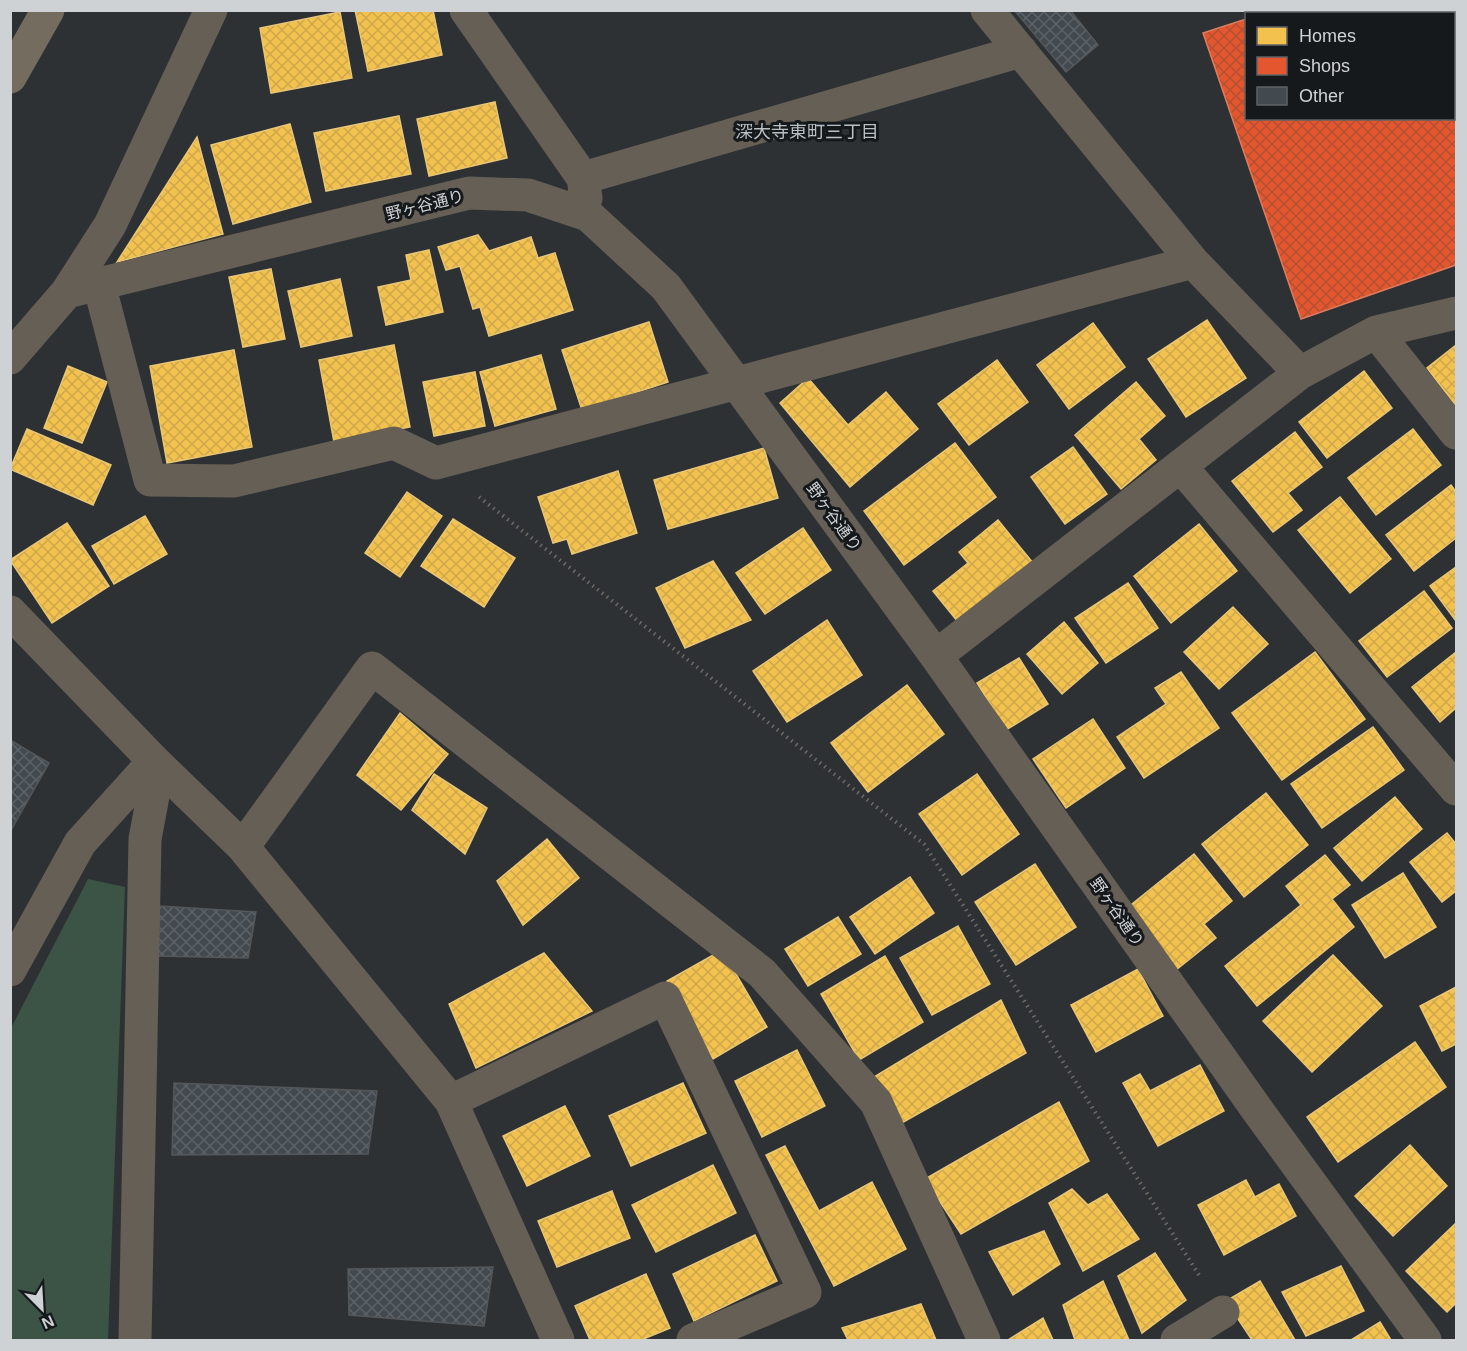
<svg xmlns="http://www.w3.org/2000/svg" width="1467" height="1351" viewBox="0 0 1467 1351" font-family="Arial,'Noto Sans JP',sans-serif">
<defs>
<pattern id="homes-cross-hatch" width="8" height="8" patternUnits="userSpaceOnUse" patternTransform="scale(1.5)"><rect width="8" height="8" fill="#f2c14e"/><path d="M0 0l8 8M0 8l8-8" fill="none" stroke="#cea74b"/></pattern>
<pattern id="shops-cross-hatch" width="8" height="8" patternUnits="userSpaceOnUse" patternTransform="scale(1.5)"><rect width="8" height="8" fill="#e4572e"/><path d="M0 0l8 8M0 8l8-8" fill="none" stroke="#b25033"/></pattern>
<pattern id="building-cross-hatch" width="8" height="8" patternUnits="userSpaceOnUse" patternTransform="scale(1.5)"><rect width="8" height="8" fill="#424a50"/><path d="M0 0l8 8M0 8l8-8" fill="none" stroke="#5c6368"/></pattern>
</defs>
<rect width="100%" height="100%" fill="#2e3133"/>
<path fill="#3c5446" d="M 88,879 L 125,887 L 108,1340 L 11,1340 L 11,1028 Z"/>
<path fill="url(#homes-cross-hatch)" stroke="#e8c676" stroke-width="1.5" d="M 355,10 L 433,10 L 442,55 L 368,71 Z
M 340,12 L 352,78 L 271,93 L 260,28 Z
M 495,102 L 507,158 L 429,176 L 417,119 Z
M 399,116 L 411,174 L 326,191 L 314,133 Z
M 290,124 L 311,202 L 233,224 L 211,145 Z
M 197,137 L 223,234 L 117,262 Z
M 478,235 L 489,251 L 531,237 L 538,258 L 555,253 L 573,310 L 489,336 L 480,307 L 473,309 L 460,266 L 446,270 L 438,247 Z
M 429,250 L 443,312 L 386,325 L 378,287 L 411,280 L 406,255 Z
M 271,269 L 285,339 L 243,347 L 229,277 Z
M 340,279 L 352,336 L 301,347 L 288,291 Z
M 1207,320 L 1246,378 L 1186,417 L 1148,359 Z
M 649,322 L 668,382 L 582,410 L 562,350 Z
M 1093,323 L 1125,367 L 1069,409 L 1037,365 Z
M 394,345 L 410,427 L 334,442 L 319,360 Z
M 1456,345 L 1456,406 L 1427,368 Z
M 234,350 L 252,447 L 167,463 L 150,366 Z
M 541,355 L 556,409 L 495,426 L 480,372 Z
M 997,360 L 1028,402 L 969,445 L 938,404 Z
M 68,366 L 107,382 L 82,443 L 44,428 Z
M 1364,371 L 1392,408 L 1327,458 L 1299,422 Z
M 475,372 L 485,426 L 434,436 L 423,382 Z
M 808,378 L 848,425 L 886,392 L 918,429 L 850,487 L 780,403 Z
M 1136,382 L 1165,416 L 1139,439 L 1156,460 L 1121,489 L 1075,435 Z
M 27,429 L 111,465 L 93,505 L 10,469 Z
M 1413,429 L 1441,465 L 1376,515 L 1348,478 Z
M 1295,432 L 1322,467 L 1288,493 L 1302,510 L 1273,532 L 1232,481 Z
M 955,443 L 996,497 L 904,565 L 864,511 Z
M 1073,447 L 1107,494 L 1065,524 L 1031,477 Z
M 764,448 L 778,498 L 668,529 L 654,480 Z
M 618,471 L 637,533 L 572,554 L 567,539 L 553,543 L 538,497 Z
M 1451,485 L 1456,492 L 1456,538 L 1414,571 L 1386,535 Z
M 407,492 L 442,516 L 400,577 L 365,553 Z
M 1340,497 L 1391,559 L 1350,593 L 1298,530 Z
M 145,516 L 167,554 L 114,584 L 92,546 Z
M 453,519 L 515,558 L 484,607 L 421,566 Z
M 998,520 L 1033,563 L 958,622 L 933,591 L 968,563 L 959,552 Z
M 67,523 L 109,586 L 52,623 L 10,560 Z
M 1199,524 L 1237,571 L 1171,623 L 1134,576 Z
M 803,528 L 831,570 L 765,614 L 736,573 Z
M 713,561 L 751,620 L 685,648 L 656,588 Z
M 1456,567 L 1456,621 L 1430,586 Z
M 1128,583 L 1158,628 L 1106,663 L 1075,618 Z
M 1424,591 L 1452,628 L 1387,677 L 1359,641 Z
M 1233,607 L 1268,644 L 1219,689 L 1184,652 Z
M 827,620 L 862,675 L 787,722 L 753,671 Z
M 1064,622 L 1098,663 L 1062,694 L 1027,654 Z
M 1315,652 L 1365,719 L 1282,780 L 1232,713 Z
M 1456,652 L 1456,708 L 1440,722 L 1412,687 Z
M 1019,658 L 1048,704 L 1006,730 L 977,683 Z
M 1181,672 L 1219,728 L 1144,778 L 1117,737 L 1166,704 L 1155,688 Z
M 907,685 L 944,734 L 868,792 L 831,743 Z
M 400,713 L 448,754 L 401,810 L 357,775 Z
M 1093,719 L 1125,768 L 1066,808 L 1033,759 Z
M 1373,727 L 1404,770 L 1322,828 L 1291,784 Z
M 434,774 L 487,808 L 465,854 L 412,810 Z
M 977,774 L 1019,834 L 962,875 L 919,814 Z
M 1266,793 L 1308,845 L 1244,897 L 1202,844 Z
M 1395,797 L 1422,829 L 1362,881 L 1334,848 Z
M 1447,833 L 1456,844 L 1456,891 L 1442,902 L 1410,862 Z
M 547,839 L 579,878 L 523,925 L 497,881 Z
M 1194,854 L 1232,901 L 1204,924 L 1216,938 L 1176,970 L 1127,908 Z
M 1325,855 L 1350,885 L 1332,899 L 1354,927 L 1257,1006 L 1225,966 L 1301,905 L 1286,886 Z
M 1035,864 L 1076,927 L 1016,965 L 975,902 Z
M 1403,873 L 1436,927 L 1385,958 L 1352,905 Z
M 910,877 L 934,913 L 875,954 L 850,917 Z
M 838,917 L 861,954 L 808,986 L 785,949 Z
M 958,926 L 990,984 L 932,1015 L 900,958 Z
M 722,950 L 767,1027 L 713,1059 L 667,981 Z
M 544,953 L 592,1011 L 476,1068 L 449,1004 Z
M 1333,955 L 1382,1006 L 1312,1072 L 1263,1021 Z
M 885,956 L 923,1022 L 859,1060 L 821,994 Z
M 1138,969 L 1163,1016 L 1096,1052 L 1071,1005 Z
M 1456,987 L 1456,1044 L 1442,1051 L 1420,1006 Z
M 1001,1000 L 1026,1053 L 900,1124 L 874,1077 Z
M 1415,1042 L 1446,1087 L 1338,1162 L 1307,1117 Z
M 797,1050 L 825,1106 L 762,1137 L 735,1081 Z
M 1200,1065 L 1224,1111 L 1158,1146 L 1123,1083 L 1140,1074 L 1150,1091 Z
M 683,1083 L 706,1133 L 631,1166 L 609,1116 Z
M 1059,1102 L 1089,1161 L 961,1234 L 925,1179 Z
M 565,1106 L 590,1156 L 527,1186 L 503,1136 Z
M 1410,1145 L 1447,1186 L 1393,1236 L 1355,1196 Z
M 785,1146 L 819,1211 L 872,1182 L 906,1249 L 834,1286 L 766,1155 Z
M 713,1165 L 736,1213 L 656,1252 L 632,1205 Z
M 1246,1180 L 1255,1197 L 1279,1184 L 1296,1216 L 1224,1255 L 1198,1205 Z
M 1072,1189 L 1088,1205 L 1107,1194 L 1139,1239 L 1083,1271 L 1049,1203 Z
M 612,1191 L 630,1238 L 557,1267 L 538,1221 Z
M 1456,1223 L 1456,1303 L 1447,1312 L 1406,1271 Z
M 1044,1231 L 1060,1264 L 1013,1295 L 989,1252 Z
M 755,1235 L 777,1281 L 694,1321 L 673,1274 Z
M 1155,1253 L 1186,1300 L 1142,1333 L 1118,1276 Z
M 1341,1266 L 1364,1311 L 1306,1336 L 1282,1292 Z
M 646,1274 L 670,1328 L 641,1340 L 590,1340 L 575,1306 Z
M 1103,1281 L 1129,1340 L 1075,1340 L 1063,1305 Z
M 1260,1281 L 1295,1340 L 1252,1340 L 1226,1301 Z
M 921,1304 L 936,1340 L 848,1340 L 842,1328 Z
M 1043,1318 L 1053,1340 L 1008,1340 Z
M 1380,1322 L 1391,1340 L 1351,1340 Z"/>
<path fill="url(#shops-cross-hatch)" stroke="#de7c60" stroke-width="1.5" d="M 1273,10 L 1456,10 L 1456,265 L 1301,319 L 1203,33 L 1246,19 L 1246,118 L 1454,118 L 1454,14 L 1264,14 Z"/>
<path fill="url(#building-cross-hatch)" stroke="#545759" stroke-width="1.5" d="M 1014,10 L 1070,10 L 1098,45 L 1066,72 Z
M 10,740 L 49,763 L 10,832 Z
M 159,906 L 256,912 L 248,958 L 157,956 Z
M 174,1083 L 377,1091 L 368,1154 L 172,1155 Z
M 493,1267 L 484,1326 L 349,1315 L 348,1269 Z"/>
<g fill="none" stroke-linecap="round" stroke-linejoin="round">
<path stroke="#6e6a65" stroke-width="4" stroke-dasharray="1.5 4.5" stroke-linecap="butt" d="M 479,497 L 924,844 L 1201,1278"/>
<path stroke="#655f55" stroke-width="33" d="M 466,10 L 583,178 L 586,198
M 987,10 L 1193,262 L 1300,373
M 583,178 L 1021,51
M 99,284 L 150,480 L 234,481 L 394,443 L 436,463 L 1193,262
M 67,292 L 110,225 L 211,10
M 1376,332 L 1456,433
M 10,358 L 67,292 L 99,284 L 469,193 L 528,195 L 588,215 L 666,287 L 936,656 L 1258,1111 L 1425,1340
M 1182,468 L 1456,789
M 10,612 L 154,761 L 243,847 L 451,1101 L 558,1340
M 936,656 L 1300,373 L 1376,332 L 1456,313
M 243,847 L 372,668 L 762,973 L 876,1102 L 984,1340
M 10,970 L 80,843 L 154,761
M 451,1101 L 665,998 L 805,1292 L 693,1340
M 135,1340 L 145,839 L 153,796 L 154,761
M 1177,1340 L 1223,1312"/>
<path stroke="#756c60" stroke-width="33" d="M 10,77 L 48,10"/>
</g>
<g text-anchor="middle" dominant-baseline="central" stroke-width="6" stroke-linejoin="round" paint-order="stroke">
<g font-size="16" fill="#cfd2d5" stroke="#16191b">
<text transform="translate(425 205) rotate(-14)">野ヶ谷通り</text>
<text transform="translate(834 517) rotate(54)">野ヶ谷通り</text>
<text transform="translate(1117 912) rotate(55)">野ヶ谷通り</text>
</g>
<g font-size="18" fill="#b8bfc5" stroke="#16191b">
<text x="807" y="132">深大寺東町三丁目</text>
</g>
</g>
<rect width="1467" height="1351" fill="none" stroke="#cfd2d5" stroke-width="24"/>
<rect x="1245" y="12" width="210" height="108" fill="#16191b" stroke="#606365" stroke-width="1.5"/>
<rect x="1257" y="27" width="30" height="18" fill="#f2c14e" stroke="#606365" stroke-width="1.5"/>
<text x="1299" y="42" font-size="18" fill="#cfd2d5">Homes</text>
<rect x="1257" y="57" width="30" height="18" fill="#e4572e" stroke="#606365" stroke-width="1.5"/>
<text x="1299" y="72" font-size="18" fill="#cfd2d5">Shops</text>
<rect x="1257" y="87" width="30" height="18" fill="#424a50" stroke="#606365" stroke-width="1.5"/>
<text x="1299" y="102" font-size="18" fill="#cfd2d5">Other</text>
<g transform="translate(42 1309) rotate(156)" stroke="#16191b" stroke-width="4.5" paint-order="stroke">
<path d="M0-4.5L10 22L0 15L-10 22Z" fill="#cfd2d5"/>
<text y="-9" font-size="16" font-weight="bold" text-anchor="middle" fill="#cfd2d5">N</text>
</g>
</svg>
